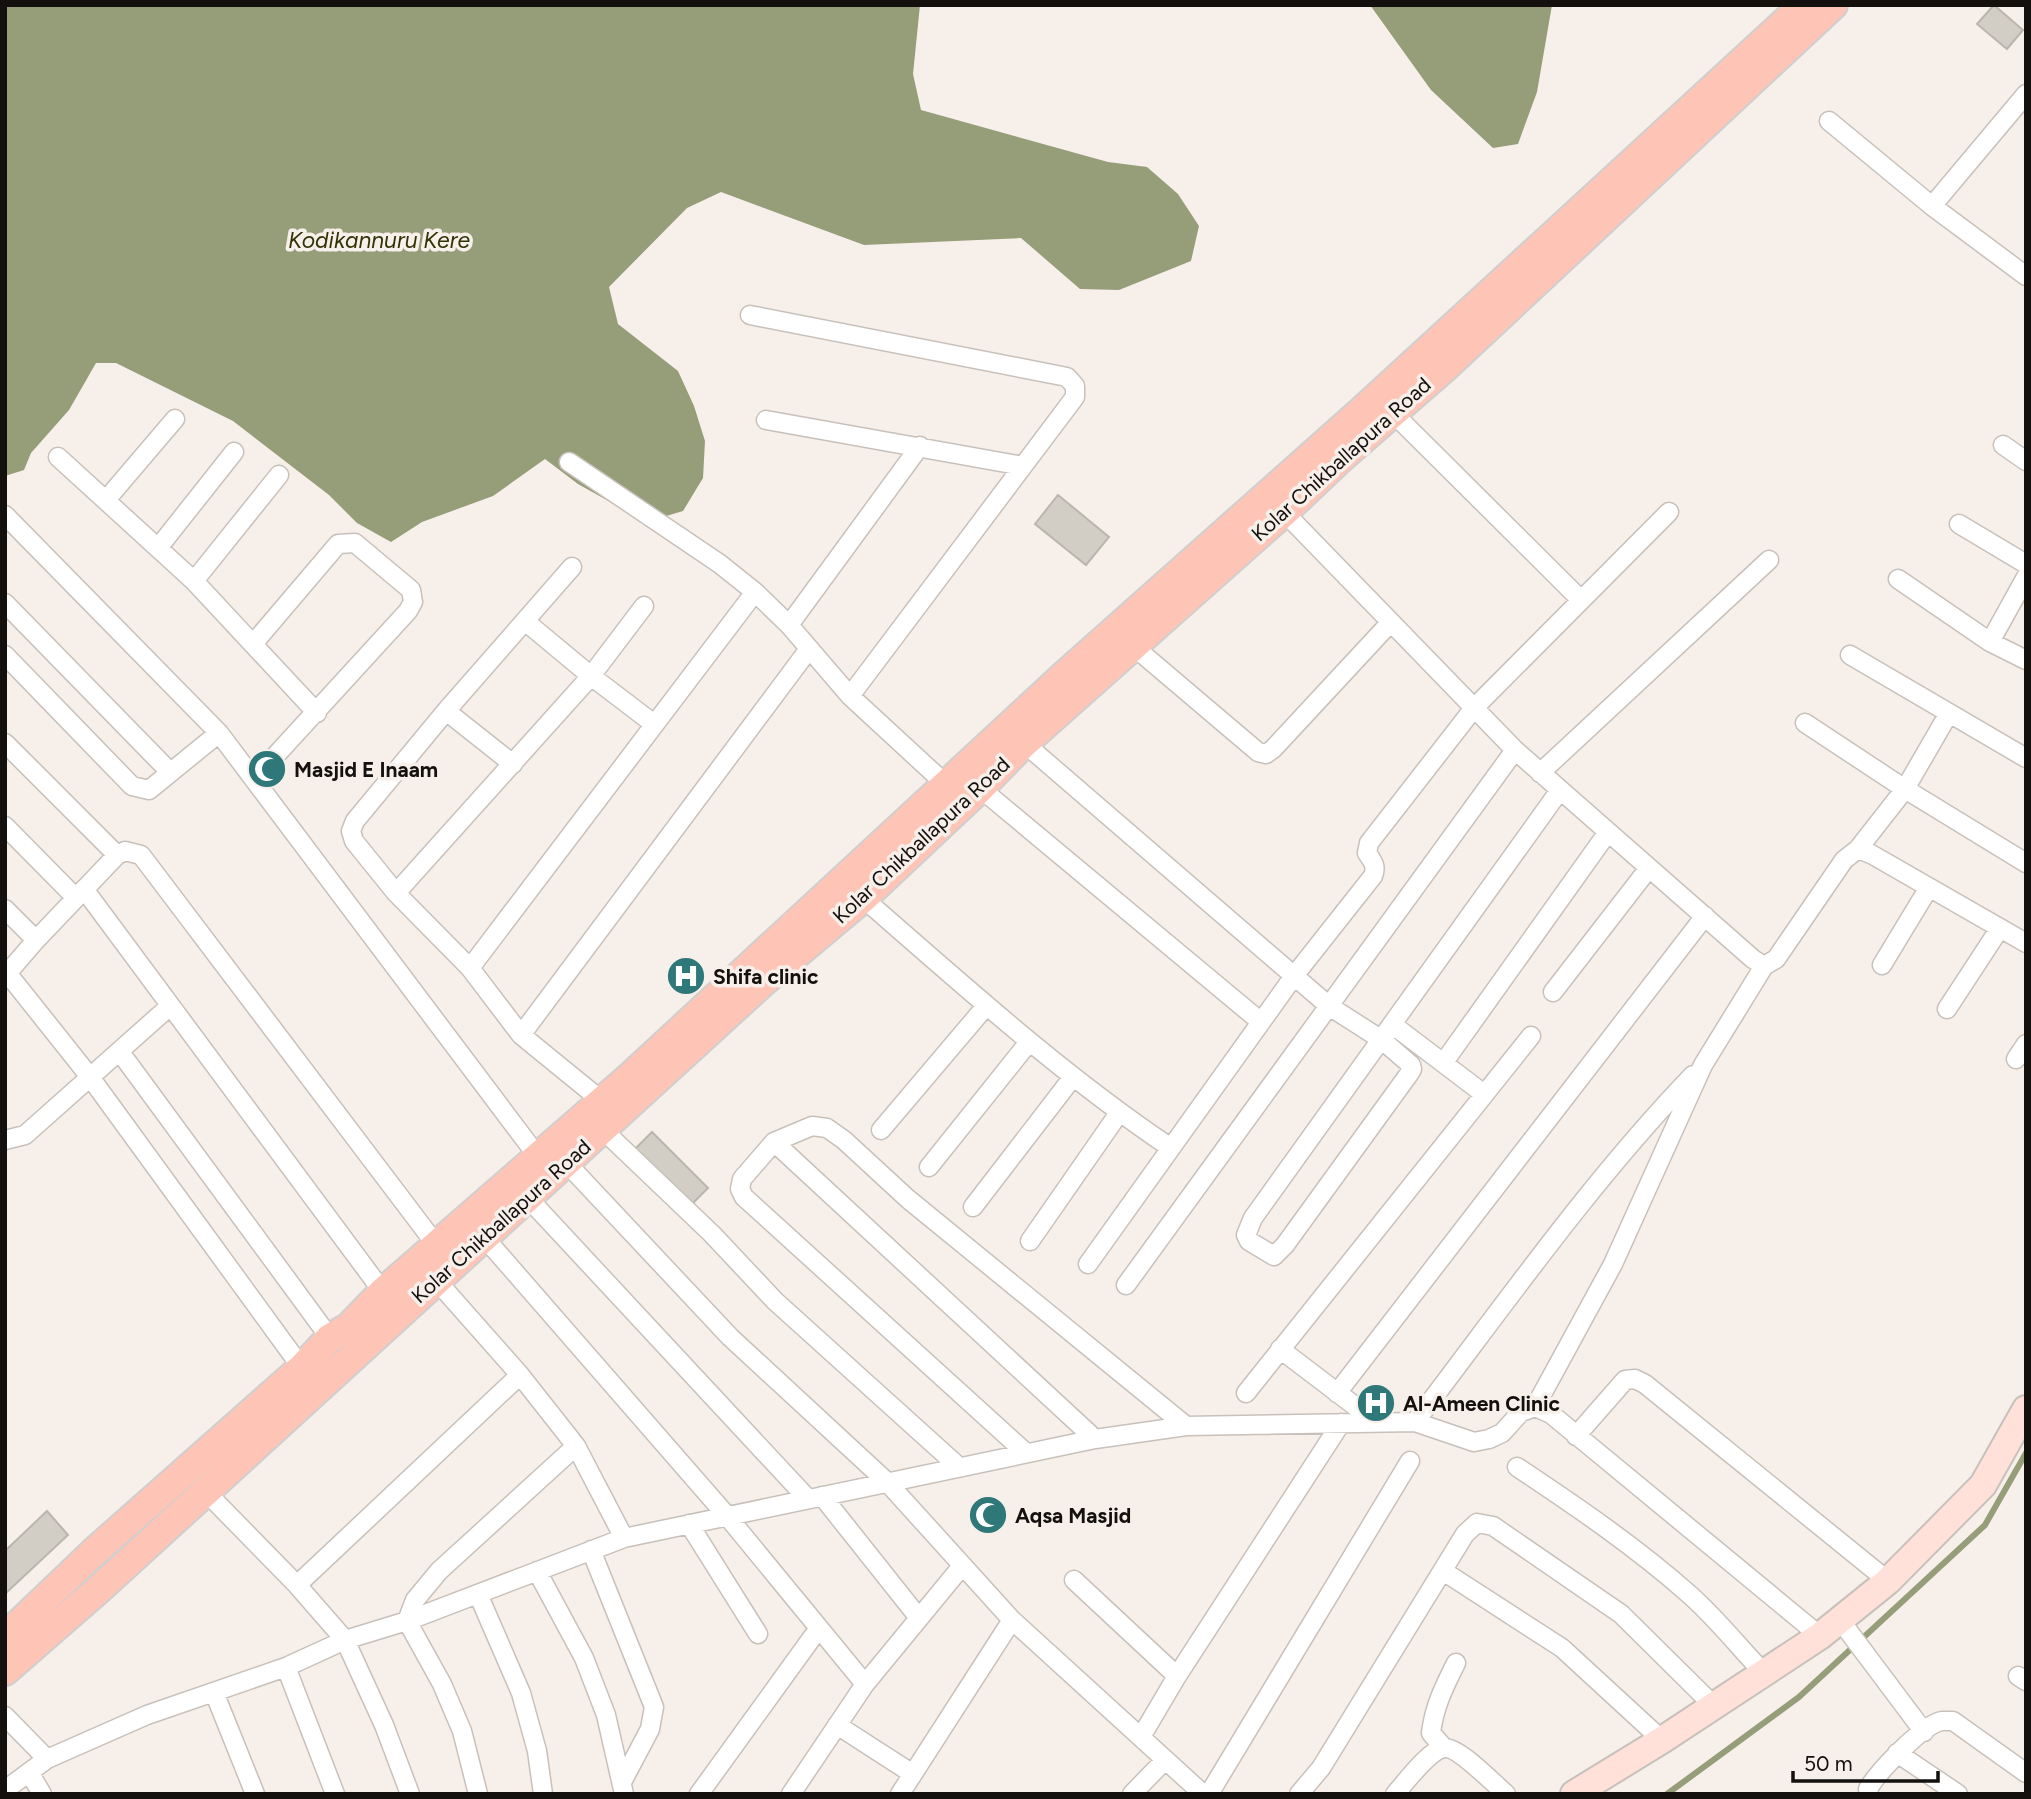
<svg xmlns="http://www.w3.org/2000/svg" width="2031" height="1799" viewBox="0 0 2031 1799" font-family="Figtree,sans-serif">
<rect width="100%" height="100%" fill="#f7efe9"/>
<path fill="#969d79" d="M 5,5 L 920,5 L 913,74 L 921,110 L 1108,162 L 1147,167 L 1178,194 L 1199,226 L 1191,261 L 1119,290 L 1080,289 L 1021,238 L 864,245 L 721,192 L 687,208 L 609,287 L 618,324 L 678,371 L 694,406 L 705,441 L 703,478 L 683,511 L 646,522 L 578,484 L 545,459 L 493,496 L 422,522 L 391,542 L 357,523 L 329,495 L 233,421 L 116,363 L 96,363 L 69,410 L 31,453 L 24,470 L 5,476 Z
M 1370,5 L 1552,5 L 1537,92 L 1518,144 L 1493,148 L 1431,90 Z"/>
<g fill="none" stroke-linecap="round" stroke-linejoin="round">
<path stroke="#969d79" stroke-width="6" d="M 1667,1794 L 1799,1697 L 1985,1525 L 2026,1453"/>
</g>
<path fill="#d2cec6" stroke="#b9b6ad" stroke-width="2" d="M 1994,5 L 2023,30 L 2007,49 L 1977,24 Z
M 1058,495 L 1109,537 L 1086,565 L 1035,524 Z
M 688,958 L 703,973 L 684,992 L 669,977 Z
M 652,1132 L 708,1188 L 691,1205 L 635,1149 Z
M 47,1511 L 68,1535 L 5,1594 L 5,1551 Z"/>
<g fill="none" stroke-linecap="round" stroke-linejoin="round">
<g stroke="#c8c0ba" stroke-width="21">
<path id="street" d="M 1829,121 L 1932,206 L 2026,276
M 1932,206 L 2026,94
M 750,315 L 1067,377 L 1075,386 L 1075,397 L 850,696
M 1393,413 L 1581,600
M 766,420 L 1023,466
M 2003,445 L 2026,461
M 58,457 L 194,581 L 317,713
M 569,462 L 720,564 L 755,592 L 789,625 L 850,696 L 953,791
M 106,500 L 175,419
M 1284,512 L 1515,750 L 1753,959 L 1764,966 L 1776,959 L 1844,860 L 1858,849 L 1871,854 L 2026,943
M 5,515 L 219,733 L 538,1157
M 1959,524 L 2026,564
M 158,548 L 234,452
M 572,567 L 446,711 L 355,821 L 351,831 L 354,841 L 396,893 L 470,968 L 521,1035 L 602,1101
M 1898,579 L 1990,642 L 2026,660
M 194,581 L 279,475
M 5,603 L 170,772
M 526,622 L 591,676 L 654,724
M 789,625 L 920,446
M 1126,640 L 1258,752 L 1266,754 L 1273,749 L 1390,623
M 1990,642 L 2026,577
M 253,644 L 338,544 L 355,543 L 411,590 L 413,602 L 408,611 L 255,778
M 5,655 L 132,786 L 149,790 L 219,733
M 1850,655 L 2026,758
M 446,711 L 513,764
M 1805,723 L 1905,789 L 2026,863
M 5,743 L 117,855
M 1024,743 L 1329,1006 L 1382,1040 L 1411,1065 L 1412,1069 L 1409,1074 L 1285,1245 L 1274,1256 L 1249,1241 L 1246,1235 L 1253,1218 L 1560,790
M 1540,773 L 1769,560
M 980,788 L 1261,1022
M 5,826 L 75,897
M 1858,849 L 1905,789 L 1949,713
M 84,889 L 383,1292
M 396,893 L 591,676 L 644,606
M 863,898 C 963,985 1061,1074 1171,1148
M 5,909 L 36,940
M 1882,965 L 1928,889
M 470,968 L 755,592
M 8,974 L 90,1077 L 307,1375
M 5,976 L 36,940 L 117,855 L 125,851 L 141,855 L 437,1246
M 1553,992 L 1649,868
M 1947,1009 L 2000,928
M 1393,1025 L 1484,1094
M 521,1035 L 809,649
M 120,1052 L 330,1338
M 2016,1059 L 2026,1044
M 1444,1062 L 1608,832
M 602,1129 L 712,1234 L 775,1301 L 959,1467
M 881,1130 L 986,1006
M 5,1140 L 25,1135 L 170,1006
M 774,1142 L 1095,1439
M 560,1156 L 730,1337 L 887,1482 L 1012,1620 L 1203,1794
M 929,1167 L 1029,1042
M 527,1197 L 808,1499
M 973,1207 L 1073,1077
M 484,1237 L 727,1516 L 865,1684
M 1030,1241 L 1119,1113
M 1088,1264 L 1294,976 L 1373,876 C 1377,866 1373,862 1367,853 L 1369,843 L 1474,708 L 1669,512
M 436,1280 L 520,1375 L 576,1446 L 624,1538
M 1126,1285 L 1515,750
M 1280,1349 L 1376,1422
M 1246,1393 L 1531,1036
M 1337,1393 L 1705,916
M 1535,1407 L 1613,1264 L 1703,1065 L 1764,966
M 1415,1422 C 1505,1304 1591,1181 1693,1075
M 1576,1436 L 1625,1380 L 1635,1379 L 1645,1384 L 1888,1581
M 1026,1453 L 744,1197 L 740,1189 L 742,1179 L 774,1142 L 812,1126 L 827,1128 L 844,1140 L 908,1199 L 1186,1426
M 1517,1467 C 1577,1507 1636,1547 1690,1595 C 1716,1618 1739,1647 1763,1672
M 205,1491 L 297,1585 L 345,1640 L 384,1725 L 410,1794
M 822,1496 L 919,1618
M 689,1524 L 758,1634
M 591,1550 L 654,1707 L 650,1729 L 622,1782
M 537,1571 L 584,1658 L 606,1715 L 624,1794
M 1443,1571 L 1562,1648 L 1662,1740
M 1074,1580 L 1177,1676
M 297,1585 L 520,1375
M 478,1594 L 521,1693 L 537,1751 L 543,1794
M 1840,1620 L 1924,1732
M 286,1667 L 335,1794
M 2018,1676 L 2026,1681
M 214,1692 L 255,1794
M 5,1716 L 47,1759
M 837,1725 L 913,1774
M 1141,1737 L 1177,1676 L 1341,1423
M 1444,1748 L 1431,1733 C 1434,1707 1444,1687 1456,1663
M 1897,1753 L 1958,1794
M 29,1772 L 42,1794
M 5,1790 L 47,1759 L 147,1715 L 286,1667 L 345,1640 L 407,1621 L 624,1538 L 1095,1439 L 1186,1426 L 1415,1422 L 1474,1442 L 1489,1439 L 1502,1433 L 1521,1412 L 1535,1407 L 1551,1414 L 1820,1636
M 478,1794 L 462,1731 L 442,1684 L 407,1621 L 415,1600 L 439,1571 L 576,1446
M 699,1794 L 819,1628
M 791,1794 L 865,1684 L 962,1566
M 900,1794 L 1012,1620
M 1132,1794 L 1165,1760
M 1209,1794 L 1410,1461
M 1299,1794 L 1321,1768 L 1465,1534 L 1477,1523 L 1493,1526 L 1621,1614 L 1713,1705
M 1395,1794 C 1406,1782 1429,1750 1444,1748 C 1458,1746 1494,1784 1506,1794
M 1869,1794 L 1868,1789 C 1878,1772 1923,1724 1942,1721 C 1946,1721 1949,1721 1953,1721 L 2026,1773"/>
</g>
<g stroke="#c8c0ba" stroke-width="30">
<path id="secondary" d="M 1574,1794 L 1662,1740 L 1820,1636 L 1888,1581 L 1983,1485 L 2026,1409"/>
</g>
<g stroke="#d0cfcf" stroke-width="32">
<path id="primary" d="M 5,1637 L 94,1552 L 302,1368 L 330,1338 L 349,1327 L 383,1292 L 631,1076 L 1067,673 L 1363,410 L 1804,5
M 5,1671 L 99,1589 L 763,982 L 863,898 L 980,788 L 1024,743 L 1284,512 L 1341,458 L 1443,369 L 1833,5"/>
</g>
<use href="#street" stroke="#fff" stroke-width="18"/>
<use href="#secondary" stroke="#ffe1da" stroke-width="26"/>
<use href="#primary" stroke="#fec4b6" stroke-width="28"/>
</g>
<defs>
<g id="mosque-disc" transform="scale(2.0125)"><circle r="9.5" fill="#2e7879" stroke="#f7efe9"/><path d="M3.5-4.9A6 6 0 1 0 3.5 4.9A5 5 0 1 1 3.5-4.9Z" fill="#fff"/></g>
<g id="hospital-disc" transform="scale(2.0125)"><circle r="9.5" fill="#2e7879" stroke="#f7efe9"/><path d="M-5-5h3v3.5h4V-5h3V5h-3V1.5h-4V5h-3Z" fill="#fff"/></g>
</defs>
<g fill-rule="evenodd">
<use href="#mosque-disc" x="267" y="769"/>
<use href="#hospital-disc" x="686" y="976"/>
<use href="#hospital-disc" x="1376" y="1403"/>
<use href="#mosque-disc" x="988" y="1515"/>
</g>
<g text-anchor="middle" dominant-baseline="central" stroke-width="7" stroke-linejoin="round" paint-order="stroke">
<g font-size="21" fill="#13100e" stroke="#f7efe9">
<text transform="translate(1341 459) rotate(-42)">Kolar Chikballapura Road</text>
<text transform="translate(921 840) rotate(-43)">Kolar Chikballapura Road</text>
<text transform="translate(501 1221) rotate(-42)">Kolar Chikballapura Road</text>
</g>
<g font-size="21" font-weight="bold" fill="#13100e" stroke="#f7efe9" text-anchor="start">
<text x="294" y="769">Masjid E Inaam</text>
<text x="713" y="976">Shifa clinic</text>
<text x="1403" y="1403">Al-Ameen Clinic</text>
<text x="1015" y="1515">Aqsa Masjid</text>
</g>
<g font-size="23" font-style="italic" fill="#2f3406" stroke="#f7efe9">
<text x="379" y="240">Kodikannuru Kere</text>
</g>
</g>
<rect width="2031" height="1799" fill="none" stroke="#13100e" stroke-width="14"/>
<path d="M1793 1771v10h145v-10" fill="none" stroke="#13100e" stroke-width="3.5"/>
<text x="1804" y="1771" font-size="21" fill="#13100e" stroke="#f7efe9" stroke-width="5" paint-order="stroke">50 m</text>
</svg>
